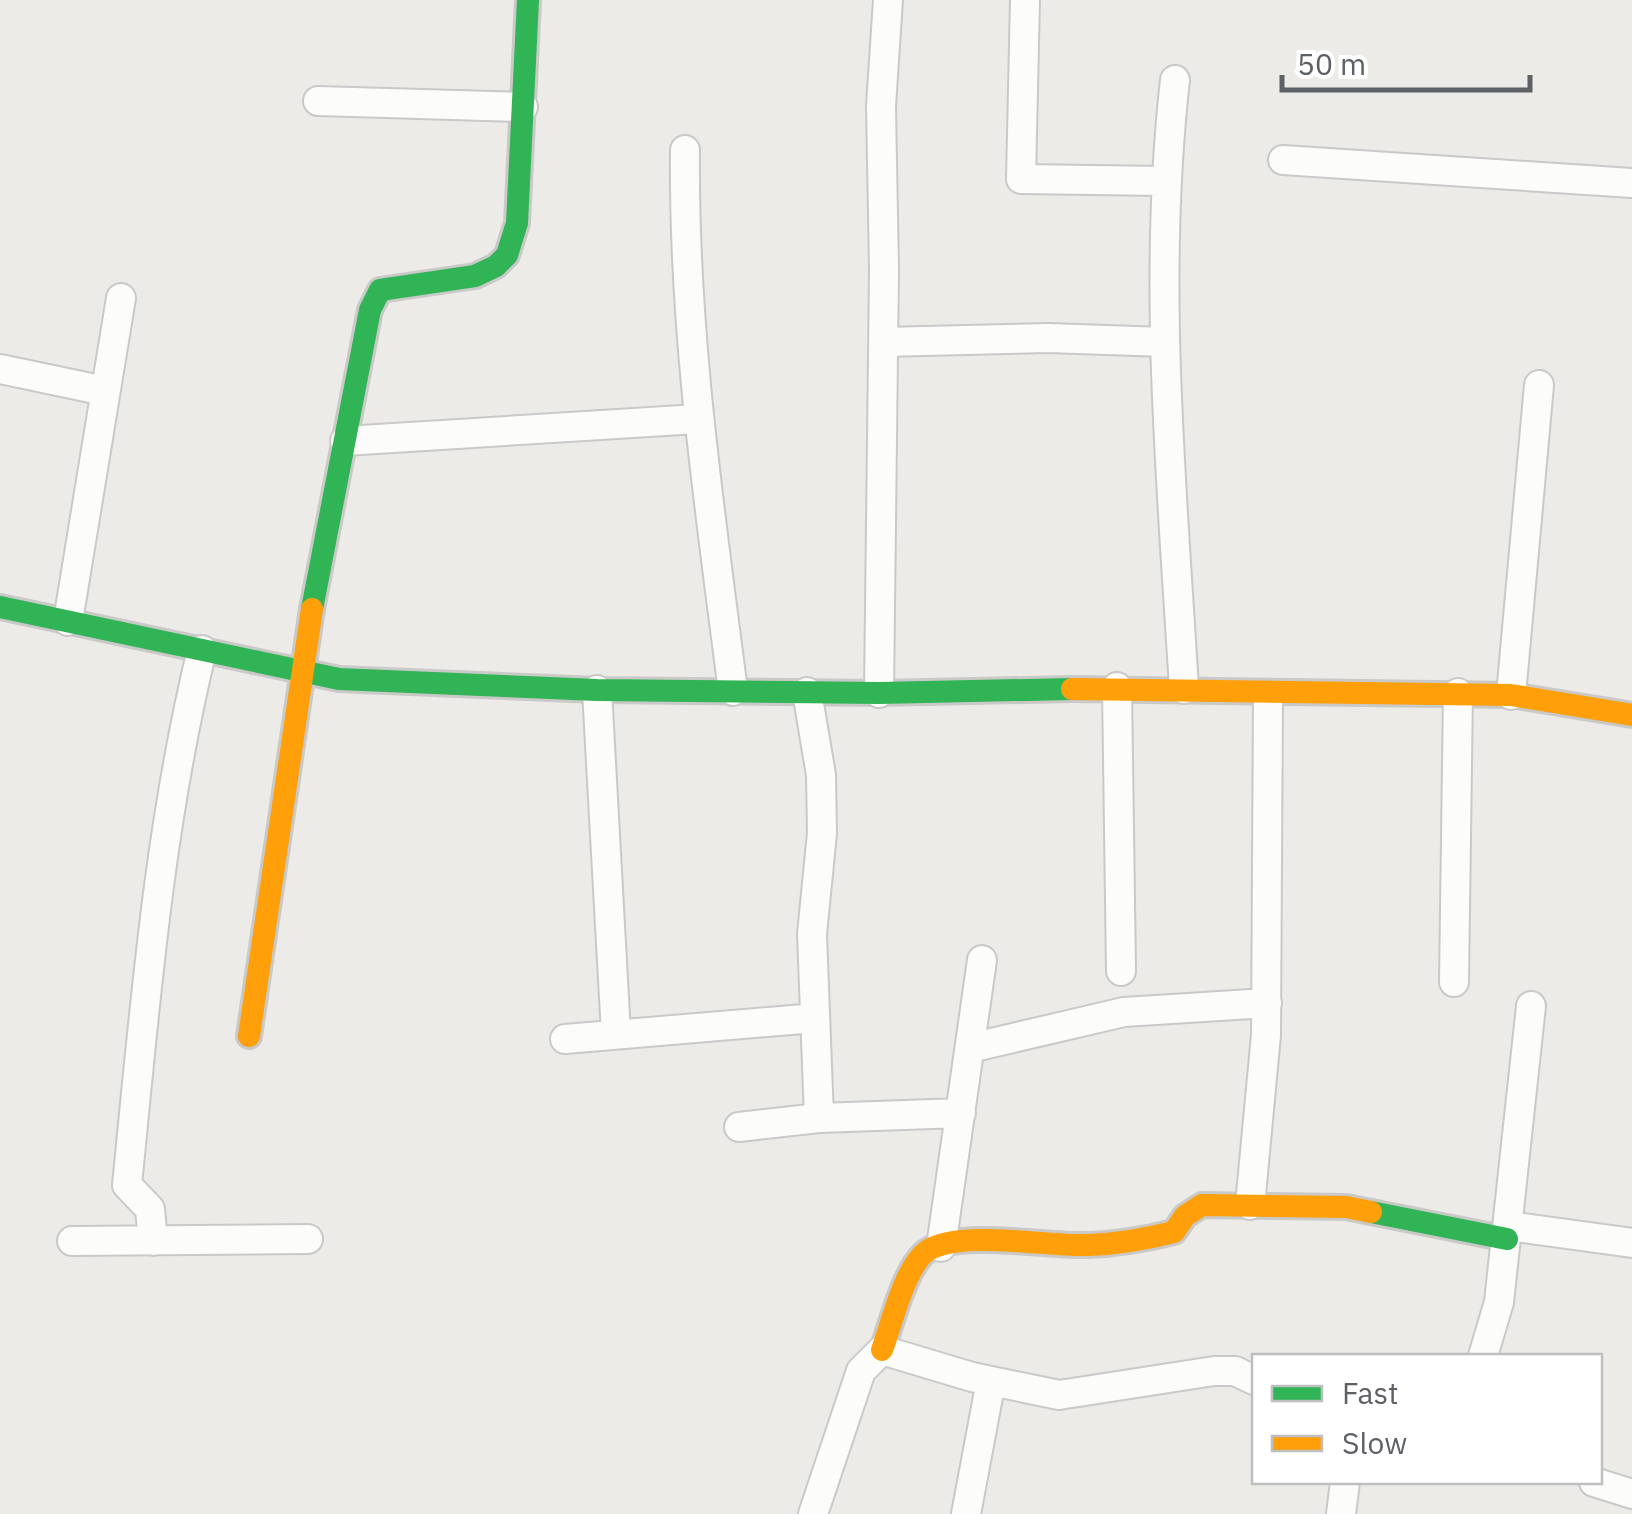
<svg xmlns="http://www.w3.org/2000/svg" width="1632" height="1514" viewBox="0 0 1632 1514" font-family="'IBM Plex Sans',sans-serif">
<rect width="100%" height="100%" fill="#ecebe7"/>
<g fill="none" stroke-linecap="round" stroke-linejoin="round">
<g stroke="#c9c9c9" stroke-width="32">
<path id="street" d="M 1025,0 L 1021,179 L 1165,181
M 1175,80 C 1152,282 1172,486 1184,689
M 318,101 L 523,107
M 685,150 C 683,332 710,511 733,691
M 1283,160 L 1632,183
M 883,342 L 1048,338 L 1165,342
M 0,369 L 105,391
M 345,441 L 698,419
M 68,621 L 121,298
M 1117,687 L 1121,971
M 597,690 L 616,1034
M 807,692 L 821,775 L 822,833 L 812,934 L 819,1118
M 879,693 L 884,269 L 881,106 L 888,0
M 1511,695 L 1539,385
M 1454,982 L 1458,693
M 565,1039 L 815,1018
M 970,1048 L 1124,1012 L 1267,1003
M 739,1127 L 819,1118 L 961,1113
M 1250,1205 L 1266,1035 L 1268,695
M 1509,1226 L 1632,1243
M 72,1241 L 308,1239
M 153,1241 L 150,1209 L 127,1185 C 145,1005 159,826 202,650
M 941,1247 L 982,960
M 1483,1356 L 1499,1302 L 1531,1006
M 1594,1482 L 1632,1494
M 813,1514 L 861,1371 L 882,1350 L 972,1377 L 1059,1395 L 1214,1371 L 1235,1371 L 1254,1380
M 966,1514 L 991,1381
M 1341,1514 L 1345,1482"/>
</g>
<g stroke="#c9c9c8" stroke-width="28">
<path id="fast" d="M 0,607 L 339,679 L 597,690 L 879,693 L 1072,689
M 312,609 L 370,310 L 380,290 L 475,276 L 496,266 L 507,255 L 517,223 L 528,0
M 1371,1212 L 1507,1239"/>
</g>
<g stroke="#c9c9c8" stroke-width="28">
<path id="slow" d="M 1072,689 L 1511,695 L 1632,715
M 249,1036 L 312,609
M 882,1350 C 891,1326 905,1266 927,1251 C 960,1229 1049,1247 1089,1245 C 1118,1244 1146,1239 1174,1232 L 1185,1216 L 1202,1205 L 1346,1207 L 1371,1212"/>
</g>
<use href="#street" stroke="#fcfcfb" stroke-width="28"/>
<use href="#fast" stroke="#30b455" stroke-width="22"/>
<use href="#slow" stroke="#ff9f0a" stroke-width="22"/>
</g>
<rect x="1252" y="1354" width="350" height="130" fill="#ffffff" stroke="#bebfc1" stroke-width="2.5"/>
<rect x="1272" y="1386" width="50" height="15" fill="#30b455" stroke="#bebfc1" stroke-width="2.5"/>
<text x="1342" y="1404" font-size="30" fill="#5d6064">Fast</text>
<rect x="1272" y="1436" width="50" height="15" fill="#ff9f0a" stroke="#bebfc1" stroke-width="2.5"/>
<text x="1342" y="1454" font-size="30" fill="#5d6064">Slow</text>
<path d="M1282 75v15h248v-15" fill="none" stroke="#5d6064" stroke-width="5"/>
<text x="1297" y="75" font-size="30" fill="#5d6064" stroke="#ffffff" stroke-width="8" paint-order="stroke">50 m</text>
</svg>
